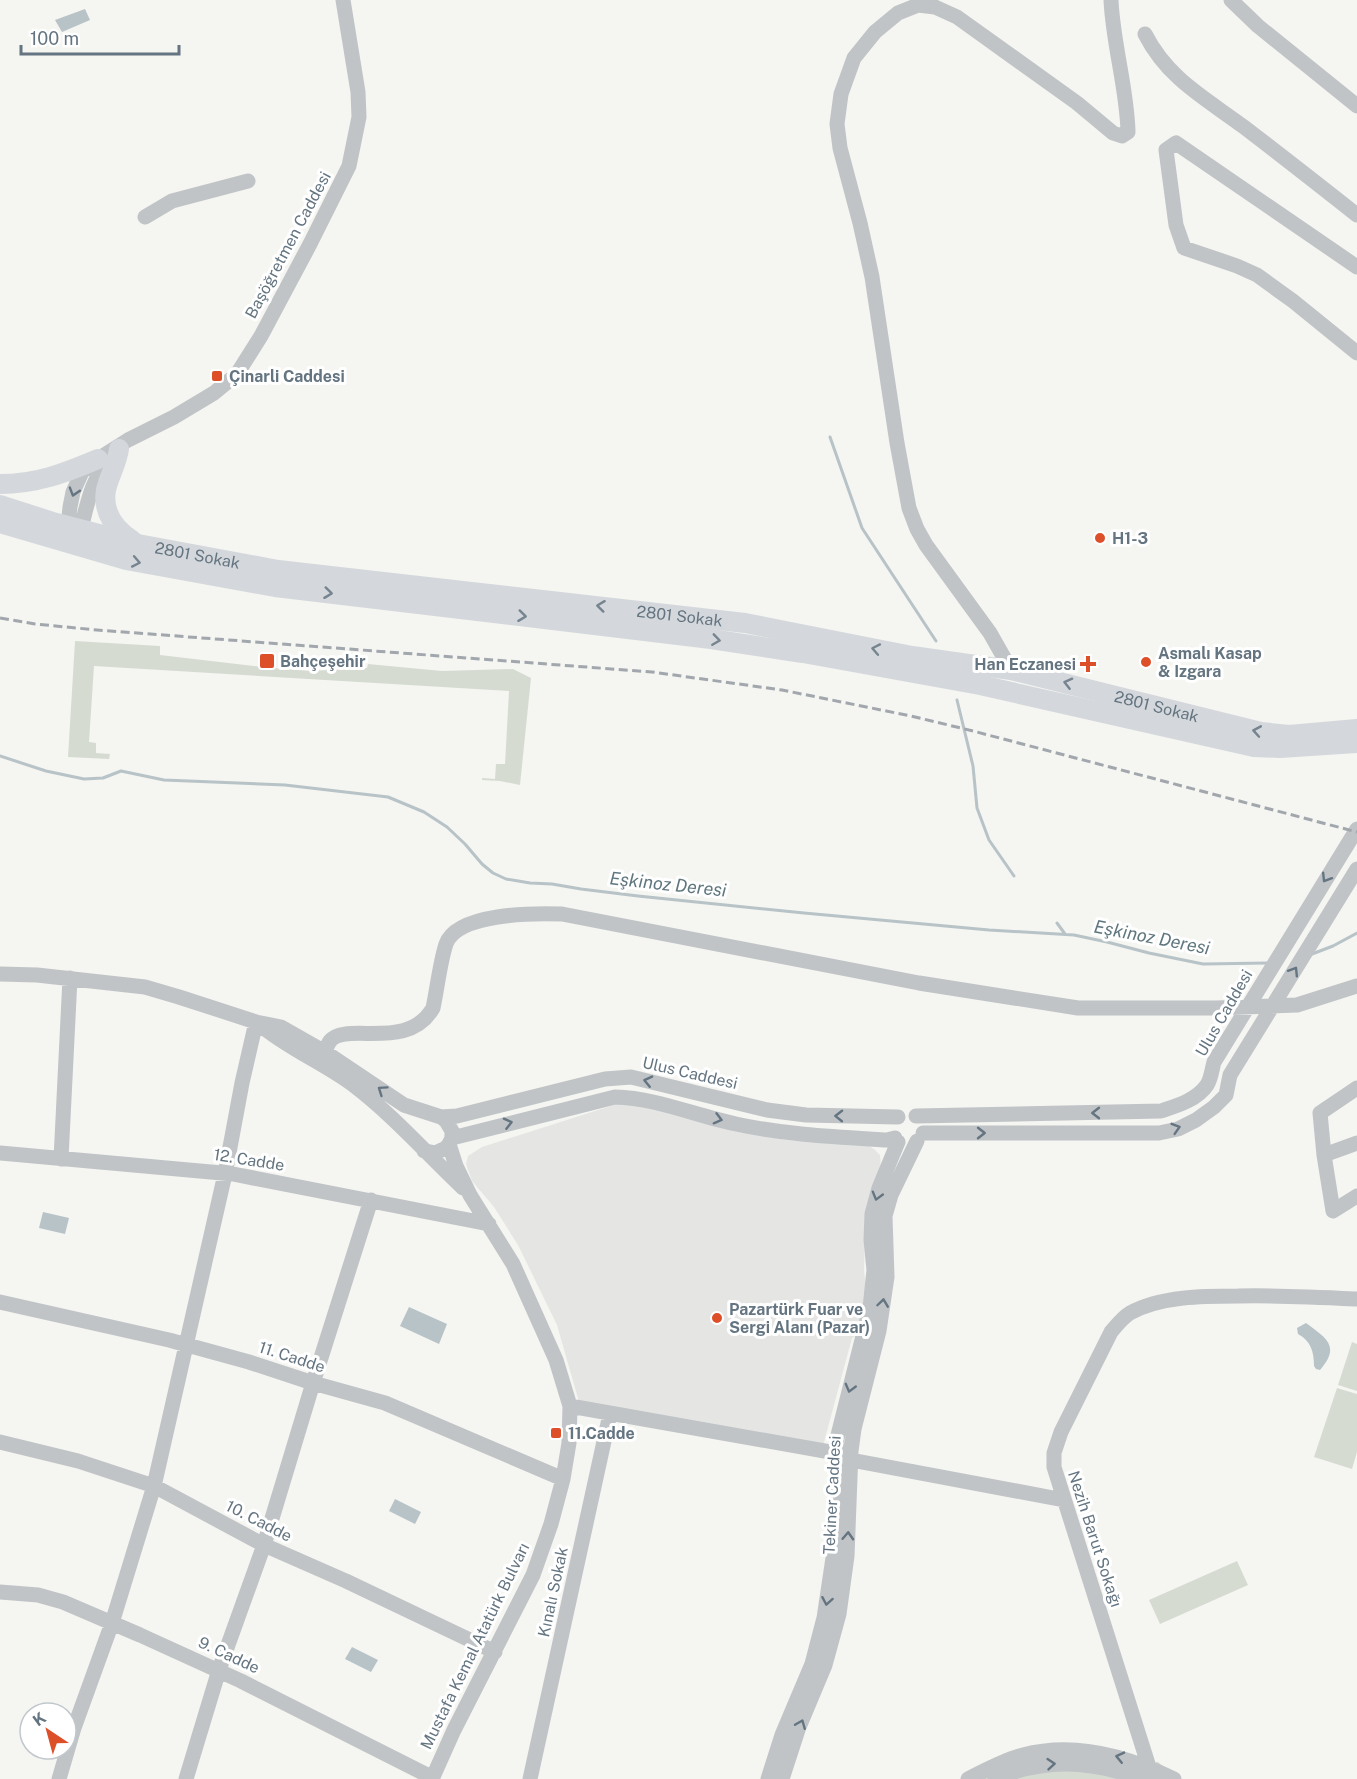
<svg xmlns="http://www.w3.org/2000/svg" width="1357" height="1779" viewBox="0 0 1357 1779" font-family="'Public Sans',sans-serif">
<rect width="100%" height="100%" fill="#f5f5f1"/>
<path fill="#e5e6e4" d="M 620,1103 L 632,1104 L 786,1140 L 867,1145 L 874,1149 L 880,1155 L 881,1168 L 865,1238 L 864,1270 L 866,1288 L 859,1333 L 852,1338 L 823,1446 L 579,1402 L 557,1325 L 518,1245 L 494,1207 L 472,1181 L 466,1164 L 468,1156 L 482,1147 Z"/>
<path fill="#d6dbd2" d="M 75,641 L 160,646 L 160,655 L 262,667 L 311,671 L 367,668 L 368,664 L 442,671 L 513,669 L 531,678 L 520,785 L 500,781 L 482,780 L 482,778 L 495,779 L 496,764 L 505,764 L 509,691 L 94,666 L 89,742 L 96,743 L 96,753 L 110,754 L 109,759 L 68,757 Z
M 1352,1342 L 1357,1344 L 1357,1391 L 1338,1385 Z
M 1337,1388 L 1357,1394 L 1357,1452 L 1352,1469 L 1314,1457 Z
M 1237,1561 L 1248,1585 L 1160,1624 L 1149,1600 Z
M 1158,1762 L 1178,1779 L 980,1779 L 1002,1767 Z"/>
<path fill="#b7c3c7" d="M 85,9 L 90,20 L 62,32 L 55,20 Z
M 43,1212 L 69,1218 L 65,1234 L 39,1228 Z
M 409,1307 L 447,1324 L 439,1344 L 400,1326 Z
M 1306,1323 C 1326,1338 1341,1346 1320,1370 L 1316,1369 L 1314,1366 C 1314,1352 1311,1341 1298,1334 L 1297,1328 Z
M 395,1499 L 421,1512 L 415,1524 L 389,1511 Z
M 352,1647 L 378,1660 L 371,1672 L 345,1659 Z"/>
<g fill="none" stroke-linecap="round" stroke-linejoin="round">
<path stroke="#b7c3c7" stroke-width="3" d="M 830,437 L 862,528 L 936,641
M 957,700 L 973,766 L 977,808 L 989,840 L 1014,876
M 0,756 L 46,771 L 84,779 L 103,778 L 121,771 L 164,780 L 285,785 L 388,797 L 424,812 L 447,827 L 465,844 L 482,864 L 493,873 L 506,879 L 530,883 L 552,884 L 581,889 L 638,896 L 804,913 L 989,930 L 1074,935 L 1107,942 L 1149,953 L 1203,964 L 1268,963
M 1057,923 L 1065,934
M 1312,954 L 1333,946 L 1357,933"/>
<path stroke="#c0c4c7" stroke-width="15" d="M 1231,0 L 1258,26 L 1357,106
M 1145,34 C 1168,79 1205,98 1244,127 C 1282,156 1319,185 1357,215
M 145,217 L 172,201 L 248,181
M 1357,267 L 1176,143 L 1166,150 L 1176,225 L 1184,248 L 1237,266 L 1257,275 L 1293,301 L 1357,353
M 68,526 L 70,507 L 73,492 L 82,472 L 98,459 L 128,440 L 174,417 L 214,393 L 237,374 L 261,336 L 310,244 L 349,166 L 359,117 L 358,92 L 343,0
M 81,529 C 88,500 92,477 114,454
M 1011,670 L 990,633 L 926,545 L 917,529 L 909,508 L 897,443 L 872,277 L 860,223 L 840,148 L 837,124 L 841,94 L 854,58 L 875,32 L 898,13 L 918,5 L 935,7 L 957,17 L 1077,103 L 1113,133 L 1122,136 L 1128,132 C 1127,88 1113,45 1111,0
M 0,974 L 37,975 L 145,987 L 179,997 L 256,1022 L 281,1027 L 325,1052 L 404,1105 L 441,1117 L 446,1121 L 452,1131 L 452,1138 L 449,1144 L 446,1148 L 435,1153 L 424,1151
M 259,1024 C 287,1048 322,1062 352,1084 C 393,1115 426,1153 463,1188
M 320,1062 C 323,1056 326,1047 330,1041 C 346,1021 408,1052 433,1008 C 437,990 440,962 446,944 C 457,913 534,913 562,914 L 919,983 L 1078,1008 L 1216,1008 L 1297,1005 L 1357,986
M 1357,1088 L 1320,1113 L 1324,1155 L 1333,1211 L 1357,1196
M 916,1116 L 1161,1111 C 1176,1106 1197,1100 1207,1085 C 1211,1079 1212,1069 1214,1062 L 1357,829
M 441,1117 L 457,1116 L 605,1079 L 631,1077 L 767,1110 L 806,1115 L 898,1117
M 923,1133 L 1159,1133 L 1178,1129 L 1196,1120 L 1214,1107 L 1226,1095 L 1230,1075 L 1357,869
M 452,1138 L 615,1097 C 657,1098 696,1116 736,1124 C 786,1135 836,1137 887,1140 L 895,1138
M 0,1153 L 233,1174 L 489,1224
M 1324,1155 L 1357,1143
M 61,1159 L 70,978
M 0,1302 L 169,1340 L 249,1362 L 313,1383 L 385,1403 L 563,1479
M 570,1406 L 836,1453
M 0,1442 L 78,1461 L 154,1486 L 264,1545 L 346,1581 L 495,1652
M 851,1460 L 1064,1500
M 0,1592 L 38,1595 L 63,1602 L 140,1635 L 241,1681 L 433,1778
M 59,1779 L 74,1728 L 112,1623 L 154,1486 L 225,1174 L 242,1083 L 256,1022
M 186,1779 L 219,1670 L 264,1545 L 313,1383 L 371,1200
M 432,1779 L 454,1730 L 533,1575 L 551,1524 L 563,1479 L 569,1443 L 570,1406 L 556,1360 L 513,1264 L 470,1195 L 456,1166 L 449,1144
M 530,1779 L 610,1414
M 768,1779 L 782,1735 L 812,1664 L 824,1618 L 834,1551 L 837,1439 L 870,1308 L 874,1270 L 871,1240 L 872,1214 L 879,1188 L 898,1142
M 782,1779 L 799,1727 L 825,1665 L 839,1614 L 847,1556 L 851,1451 L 854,1429 L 879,1331 L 887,1277 L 885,1216 L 891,1195 L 917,1141
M 968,1779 C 986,1770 1004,1760 1023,1755 C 1075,1741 1127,1756 1174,1779
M 995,1779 C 1043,1758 1092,1760 1140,1779
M 1151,1779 L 1149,1767 L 1054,1467 L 1054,1453 L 1061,1432 L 1111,1332 C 1117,1325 1122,1318 1130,1313 C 1161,1296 1204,1296 1238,1296 C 1278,1295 1317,1297 1357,1299"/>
<g stroke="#d4d8dc" stroke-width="20">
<path d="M 119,449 C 117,464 109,476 106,490 C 102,513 116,530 133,541"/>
<path d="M 0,484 C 37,484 65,473 98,459"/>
<path id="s1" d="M 0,505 L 56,523 L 138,544 L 278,570 L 745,623 L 912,656 L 1011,670 L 1261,732 L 1289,735 L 1357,729"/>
<path d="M 0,523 L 126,560 L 181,570 L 275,587 L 711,639 L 803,653 L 980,685 L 1254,747 L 1280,748 L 1357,743"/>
</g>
<path stroke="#a1a7ac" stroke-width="3" stroke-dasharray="9 4.5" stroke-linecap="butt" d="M 0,618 L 35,624 L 97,630 L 652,672 L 782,690 L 911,716 L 973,731 L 1357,832"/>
</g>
<defs><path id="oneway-chevron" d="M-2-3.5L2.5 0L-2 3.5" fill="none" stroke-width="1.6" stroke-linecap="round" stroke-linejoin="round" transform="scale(1.5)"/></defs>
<g stroke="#647581">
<use href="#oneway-chevron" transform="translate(74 492) rotate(107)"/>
<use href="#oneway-chevron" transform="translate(1326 878) rotate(122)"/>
<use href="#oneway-chevron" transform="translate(1294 971) rotate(-58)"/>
<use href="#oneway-chevron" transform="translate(648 1081) rotate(-167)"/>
<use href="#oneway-chevron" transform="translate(382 1090) rotate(-145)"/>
<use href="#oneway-chevron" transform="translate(1096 1113) rotate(180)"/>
<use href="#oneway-chevron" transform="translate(839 1116) rotate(-179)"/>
<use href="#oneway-chevron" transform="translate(718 1119) rotate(15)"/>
<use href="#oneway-chevron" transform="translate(508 1123) rotate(-14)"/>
<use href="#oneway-chevron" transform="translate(1176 1128) rotate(-17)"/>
<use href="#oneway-chevron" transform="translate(981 1133)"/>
<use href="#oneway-chevron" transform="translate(877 1196) rotate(106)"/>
<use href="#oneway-chevron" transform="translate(883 1303) rotate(-82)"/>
<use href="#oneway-chevron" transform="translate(850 1388) rotate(105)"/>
<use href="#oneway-chevron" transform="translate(848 1536) rotate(-87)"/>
<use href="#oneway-chevron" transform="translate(827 1601) rotate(100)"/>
<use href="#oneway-chevron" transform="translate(801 1724) rotate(-68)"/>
<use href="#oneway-chevron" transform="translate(1120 1757) rotate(-167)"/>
<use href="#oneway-chevron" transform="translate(1051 1764) rotate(-5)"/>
</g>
<g stroke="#75848f">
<use href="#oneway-chevron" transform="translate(136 562) rotate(11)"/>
<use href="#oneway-chevron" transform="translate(328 593) rotate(7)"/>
<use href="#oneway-chevron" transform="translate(601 606) rotate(-173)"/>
<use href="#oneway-chevron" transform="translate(522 616) rotate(7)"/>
<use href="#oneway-chevron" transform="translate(716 640) rotate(8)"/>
<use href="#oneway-chevron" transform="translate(876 649) rotate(-169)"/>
<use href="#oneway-chevron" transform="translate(1068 683) rotate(-166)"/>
<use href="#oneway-chevron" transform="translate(1257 731) rotate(-170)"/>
</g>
<g fill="#dd4f29" stroke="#fff" stroke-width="2">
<rect x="211" y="370" width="12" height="12" rx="3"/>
<circle cx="1100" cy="538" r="6"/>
<rect x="259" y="653" width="16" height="16" rx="3"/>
<circle cx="1146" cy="662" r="6"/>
<path d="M1085 655h6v6h6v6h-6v6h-6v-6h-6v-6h6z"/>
<circle cx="717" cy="1318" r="6"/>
<rect x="550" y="1427" width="12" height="12" rx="3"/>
</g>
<g text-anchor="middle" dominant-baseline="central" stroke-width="6" stroke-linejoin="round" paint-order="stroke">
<g font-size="16" fill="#647581" stroke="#fff">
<text transform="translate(288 245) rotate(-62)">Başöğretmen Caddesi</text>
<text stroke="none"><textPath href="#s1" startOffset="204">2801 Sokak</textPath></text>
<text stroke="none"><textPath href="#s1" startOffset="690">2801 Sokak</textPath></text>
<text stroke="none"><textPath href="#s1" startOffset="1176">2801 Sokak</textPath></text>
<text transform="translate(1224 1013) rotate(-60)">Ulus Caddesi</text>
<text transform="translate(690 1073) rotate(13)">Ulus Caddesi</text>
<text transform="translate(249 1160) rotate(9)">12. Cadde</text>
<text transform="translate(292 1357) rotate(18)">11. Cadde</text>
<text transform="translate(832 1495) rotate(-87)">Tekiner Caddesi</text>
<text transform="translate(259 1521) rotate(27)">10. Cadde</text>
<text transform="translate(1095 1539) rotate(72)">Nezih Barut Sokağı</text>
<text transform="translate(553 1592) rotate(-78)">Kınalı Sokak</text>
<text transform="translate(475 1646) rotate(-64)">Mustafa Kemal Atatürk Bulvarı</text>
<text transform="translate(229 1655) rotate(25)">9. Cadde</text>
</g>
<g font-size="16" font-weight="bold" fill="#647581" stroke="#fff" text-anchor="start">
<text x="229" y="376">Çinarli Caddesi</text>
<text x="1112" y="538">H1-3</text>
<text x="1158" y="653">Asmalı Kasap<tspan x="1158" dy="18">&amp; Izgara</tspan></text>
<text x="280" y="661">Bahçeşehir</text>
<text x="1076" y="664" text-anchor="end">Han Eczanesi</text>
<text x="729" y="1309">Pazartürk Fuar ve<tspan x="729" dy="18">Sergi Alanı (Pazar)</tspan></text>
<text x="568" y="1433">11.Cadde</text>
</g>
<g font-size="18" font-style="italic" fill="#60777f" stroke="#fff">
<text transform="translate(668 884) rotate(6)">Eşkinoz Deresi</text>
<text transform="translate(1152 937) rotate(11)">Eşkinoz Deresi</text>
</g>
</g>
<g transform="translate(48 1731) rotate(324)"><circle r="28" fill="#ffffff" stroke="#c1c8cd" stroke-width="1.5"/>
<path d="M0-4.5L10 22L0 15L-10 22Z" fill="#dd4f29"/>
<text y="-9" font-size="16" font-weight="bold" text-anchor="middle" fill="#647581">K</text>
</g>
<path d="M21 45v9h158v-9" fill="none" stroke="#647581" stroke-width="3"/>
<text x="30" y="45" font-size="18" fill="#647581" stroke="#ffffff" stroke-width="4.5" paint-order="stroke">100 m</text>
</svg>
